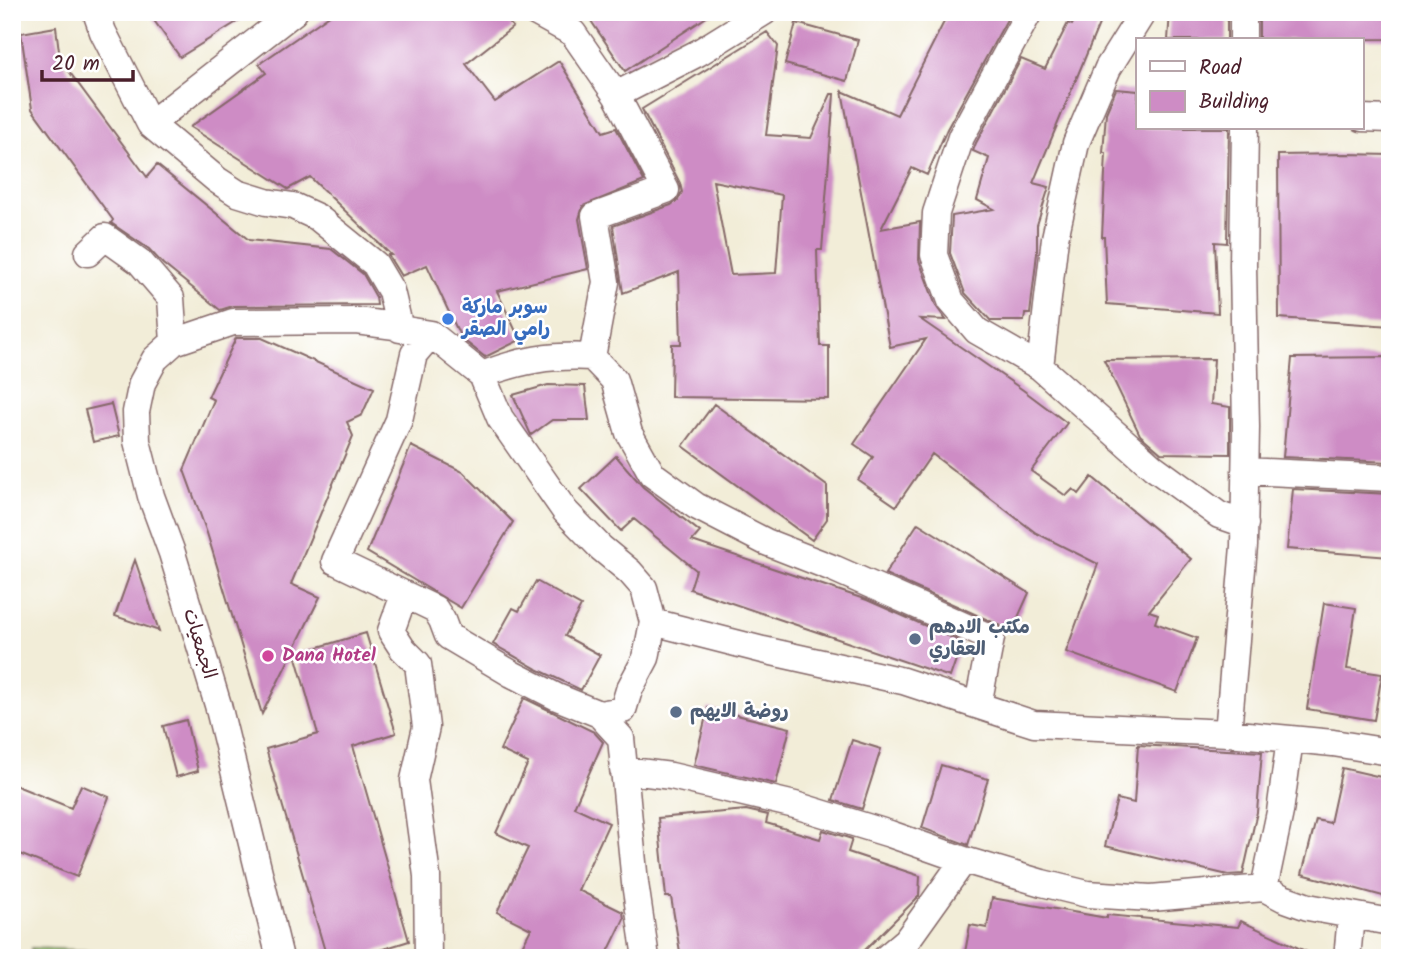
<svg xmlns="http://www.w3.org/2000/svg" width="1402" height="970" viewBox="0 0 1402 970" font-family="Kalam,'Playpen Sans Arabic',sans-serif">
<rect width="100%" height="100%" fill="#fff"/>
<filter id="ink" filterUnits="userSpaceOnUse"><feTurbulence type="fractalNoise" baseFrequency=".0143" numOctaves="2"/><feDisplacementMap in="SourceGraphic" scale="14" xChannelSelector="R" yChannelSelector="G"/><feConvolveMatrix kernelMatrix="1 2 1 2 8 2 1 2 1" color-interpolation-filters="sRGB"/></filter>
<filter id="wash" filterUnits="userSpaceOnUse"><feTurbulence type="fractalNoise" baseFrequency=".00686" numOctaves="4" result="noise"/><feDisplacementMap in="SourceGraphic" scale="28" xChannelSelector="R" yChannelSelector="G"/><feGaussianBlur stdDeviation="1.57" result="paint"/><feColorMatrix in="noise" values="0 0 0 0 0 0 0 0 0 0 0 0 0 0 0 0 0 1.4 0 .05"/><feComposite in="paint" operator="in"/></filter>
<g filter="url(#wash)">
<rect width="100%" height="100%" fill="#f2edd8"/>
<path fill="#9bcf7f" stroke="#727755" stroke-width="2" d="M 31,948 L 117,952 L 117,958 L 31,958 Z"/>
<g id="blocks">
<path fill="#ce8cc5" fill-rule="evenodd" d="M 148,12 L 253,12 L 180,57 Z
M 334,12 L 499,12 L 513,27 L 466,64 L 495,102 L 559,61 L 603,132 L 616,128 L 644,181 L 583,206 L 579,219 L 588,269 L 497,291 L 520,340 L 485,357 L 461,338 L 427,265 L 401,276 L 388,255 L 391,255 L 310,177 L 288,189 L 190,127 L 266,73 L 259,64 Z
M 585,12 L 714,12 L 625,71 Z
M 949,12 L 1011,12 L 947,129 L 927,175 L 912,168 L 881,229 L 920,222 L 919,260 L 936,306 L 946,320 L 920,319 L 1023,390 L 1067,423 L 1031,471 L 1066,496 L 1073,489 L 1079,494 L 1092,477 L 1191,559 L 1149,611 L 1158,614 L 1155,623 L 1197,638 L 1177,692 L 1066,652 L 1098,564 L 1036,533 L 932,454 L 896,506 L 858,480 L 873,457 L 854,444 L 926,339 L 890,347 L 842,91 L 897,115 Z
M 1079,12 L 1104,12 L 1033,183 L 1049,187 L 1037,225 L 1037,253 L 1030,314 L 1025,314 L 1024,321 L 991,321 L 965,293 L 950,253 L 952,216 L 994,209 L 977,200 L 989,158 L 973,151 L 976,143 L 1021,59 L 1045,69 L 1068,23 L 1072,25 Z
M 1170,12 L 1227,12 L 1227,40 L 1168,40 Z
M 1259,12 L 1390,12 L 1390,39 L 1259,40 Z
M 796,23 L 858,40 L 847,81 L 785,64 Z
M 56,27 L 60,59 L 147,177 L 157,165 L 249,240 L 331,249 L 363,274 L 376,297 L 377,305 L 233,306 L 220,310 L 163,264 L 149,249 L 111,223 L 113,220 L 32,109 L 21,33 Z
M 767,32 L 778,46 L 766,135 L 811,138 L 831,94 L 834,94 L 822,250 L 817,250 L 820,346 L 829,346 L 829,399 L 671,397 L 672,344 L 681,344 L 679,272 L 623,293 L 613,226 L 671,205 L 678,200 L 682,192 L 680,183 L 642,109 ZM 713,181 L 782,195 L 776,273 L 731,275 Z
M 1116,89 L 1138,91 L 1138,128 L 1229,128 L 1227,243 L 1215,242 L 1218,313 L 1107,304 L 1104,237 L 1102,237 L 1106,153 L 1103,153 L 1106,113 Z
M 1346,154 L 1390,155 L 1390,326 L 1279,318 L 1278,155 Z
M 236,338 L 262,338 L 374,388 L 362,415 L 347,422 L 353,436 L 291,584 L 320,597 L 262,714 L 207,533 L 184,470 L 214,400 L 208,397 Z
M 1390,357 L 1390,462 L 1283,457 L 1292,358 Z
M 1214,359 L 1211,404 L 1230,407 L 1230,454 L 1161,453 L 1140,435 L 1104,360 Z
M 548,385 L 585,386 L 589,420 L 552,420 L 531,435 L 513,395 Z
M 111,404 L 119,436 L 93,442 L 85,410 Z
M 714,404 L 827,486 L 827,519 L 812,540 L 683,446 Z
M 411,446 L 463,472 L 513,522 L 461,608 L 367,552 Z
M 616,456 L 643,487 L 700,532 L 692,541 L 867,600 L 962,642 L 950,677 L 690,589 L 696,570 L 634,519 L 621,531 L 581,489 Z
M 1293,489 L 1390,494 L 1390,557 L 1287,549 Z
M 918,523 L 1029,593 L 1011,633 L 997,624 L 885,574 Z
M 135,560 L 159,631 L 115,616 Z
M 536,581 L 581,606 L 565,636 L 600,655 L 581,690 L 537,669 L 493,644 L 513,608 L 519,611 Z
M 1324,603 L 1356,608 L 1347,669 L 1382,674 L 1374,720 L 1307,709 Z
M 366,633 L 396,733 L 353,746 L 409,941 L 354,958 L 327,958 L 266,749 L 318,734 L 295,654 Z
M 524,698 L 594,732 L 603,742 L 574,807 L 609,823 L 578,890 L 623,912 L 624,919 L 605,958 L 516,958 L 531,929 L 497,912 L 528,848 L 496,833 L 528,763 L 500,750 Z
M 708,708 L 790,728 L 776,784 L 694,765 Z
M 186,720 L 198,771 L 176,777 L 163,726 Z
M 852,740 L 881,749 L 862,809 L 833,800 Z
M 1138,745 L 1262,752 L 1257,812 L 1243,874 L 1228,875 L 1105,846 L 1117,799 L 1134,803 Z
M 941,765 L 988,779 L 968,845 L 922,828 Z
M 1342,768 L 1390,779 L 1390,898 L 1302,874 L 1316,820 L 1330,823 Z
M 12,784 L 71,808 L 81,785 L 109,797 L 77,877 L 12,851 Z
M 746,810 L 768,815 L 766,823 L 820,839 L 823,830 L 852,839 L 848,852 L 920,876 L 919,896 L 857,958 L 681,958 L 671,897 L 666,897 L 658,818 Z
M 992,898 L 1107,918 L 1107,915 L 1238,927 L 1241,921 L 1320,958 L 964,958 L 970,925 L 987,928 Z"/>
</g>
</g>
<g filter="url(#ink)">
<use href="#blocks" fill-opacity="0" stroke="#856768" stroke-width="2"/>
<g fill="none" stroke-linecap="round" stroke-linejoin="round">
<g stroke="#856768" stroke-width="29">
<path id="minor" d="M 96,12 L 103,32 L 150,124 L 217,180 L 237,193 L 266,202 L 293,206 L 317,217 L 375,264 L 391,291 L 400,329
M 535,12 L 573,33 L 616,95 L 666,190 L 595,216 L 606,282 L 592,357
M 1029,12 L 961,137 L 936,213 L 934,255 L 951,301 L 977,331 L 1040,367 L 1153,467 L 1219,515 L 1245,524
M 1243,12 L 1243,40
M 616,95 L 698,53 L 764,12
M 1362,118 L 1390,119
M 150,124 L 294,12
M 88,253 L 105,237 L 140,262 L 171,298 L 174,342
M 431,334 L 414,354 L 399,420 L 335,561 L 435,609 L 442,620 L 448,636 L 512,674 L 557,697 L 599,714
M 1040,367 L 1055,238 L 1076,143 L 1108,68 L 1143,12
M 482,375 C 520,360 551,355 592,357 L 614,380 L 629,433 L 652,474 L 696,506 L 766,542 L 835,569 L 991,638 L 978,705
M 1245,471 L 1390,478
M 404,595 L 391,631 L 402,648 L 418,664 L 426,727 L 414,780 L 427,876 L 428,958
M 653,622 L 763,650 L 903,681 L 1034,724 L 1228,733 L 1333,743 L 1390,752
M 1228,733 L 1244,546 L 1246,427 L 1243,265 L 1245,128
M 623,770 L 671,776 L 795,805 L 890,834 L 964,860 L 1042,883 L 1087,894 L 1151,898 L 1264,888 L 1283,898 L 1308,907 L 1390,922
M 1264,888 L 1280,812 L 1290,739
M 280,958 L 218,705 L 172,553 L 151,496 L 137,441 L 136,412 L 142,383 L 155,359 L 174,342 L 233,322 L 356,321 L 395,326 L 400,329 L 431,334 L 482,375 L 500,418 L 565,511 L 601,548 L 630,572 L 644,588 L 653,622 L 646,658 L 629,690 L 623,710 L 599,714 L 621,738 L 635,883 L 646,958
M 886,958 L 907,940 L 964,860
M 1347,958 L 1351,916"/>
</g>
<use href="#minor" stroke="#fff" stroke-width="26"/>
</g>
</g>
<circle fill="#3f7fe0" stroke="#fff" stroke-width="2.5" cx="448" cy="319" r="7"/>
<g fill="#5c6f8a" stroke="#fff" stroke-width="2.5">
<circle cx="915" cy="639" r="7"/>
<circle cx="676" cy="712" r="7"/>
</g>
<circle fill="#d1479c" stroke="#fff" stroke-width="2.5" cx="268" cy="656" r="7"/>
<g text-anchor="middle" dominant-baseline="central" stroke-width="5" stroke-linejoin="round" paint-order="stroke">
<g font-size="19" font-weight="bold" fill="#366cbe" stroke="#fff" text-anchor="start">
<text x="462" y="308">سوبر ماركة<tspan x="462" dy="22">رامي الصقر</tspan></text>
</g>
<g font-size="19" font-weight="bold" fill="#4e5e75" stroke="#fff" text-anchor="start">
<text x="929" y="628">مكتب الادهم<tspan x="929" dy="22">العقاري</tspan></text>
<text x="690" y="712">روضة الايهم</text>
</g>
<g font-size="19" fill="#4a1f2b" stroke="#fff">
<text transform="translate(199 644) rotate(73)">الجمعيات</text>
</g>
<g font-size="19" font-weight="bold" fill="#b23c85" stroke="#fff" text-anchor="start">
<text x="282" y="656">Dana Hotel</text>
</g>
</g>
<rect width="1402" height="970" fill="none" stroke="#fff" stroke-width="42"/>
<rect x="1136" y="38" width="228" height="91" fill="#ffffff" stroke="#b7a5aa" stroke-width="2"/>
<rect x="1150" y="61" width="35" height="10" fill="#ffffff" stroke="#b7a5aa" stroke-width="2"/>
<text x="1199" y="74" font-size="21" fill="#4a1f2b">Road</text>
<rect x="1150" y="91" width="35" height="21" fill="#ce8cc5" stroke="#b7a5aa" stroke-width="2"/>
<text x="1199" y="108" font-size="21" fill="#4a1f2b">Building</text>
<path d="M42 70v10h91v-10" fill="none" stroke="#4a1f2b" stroke-width="3.5"/>
<text x="52" y="70" font-size="21" fill="#4a1f2b" stroke="#ffffff" stroke-width="5" paint-order="stroke">20 m</text>
</svg>
